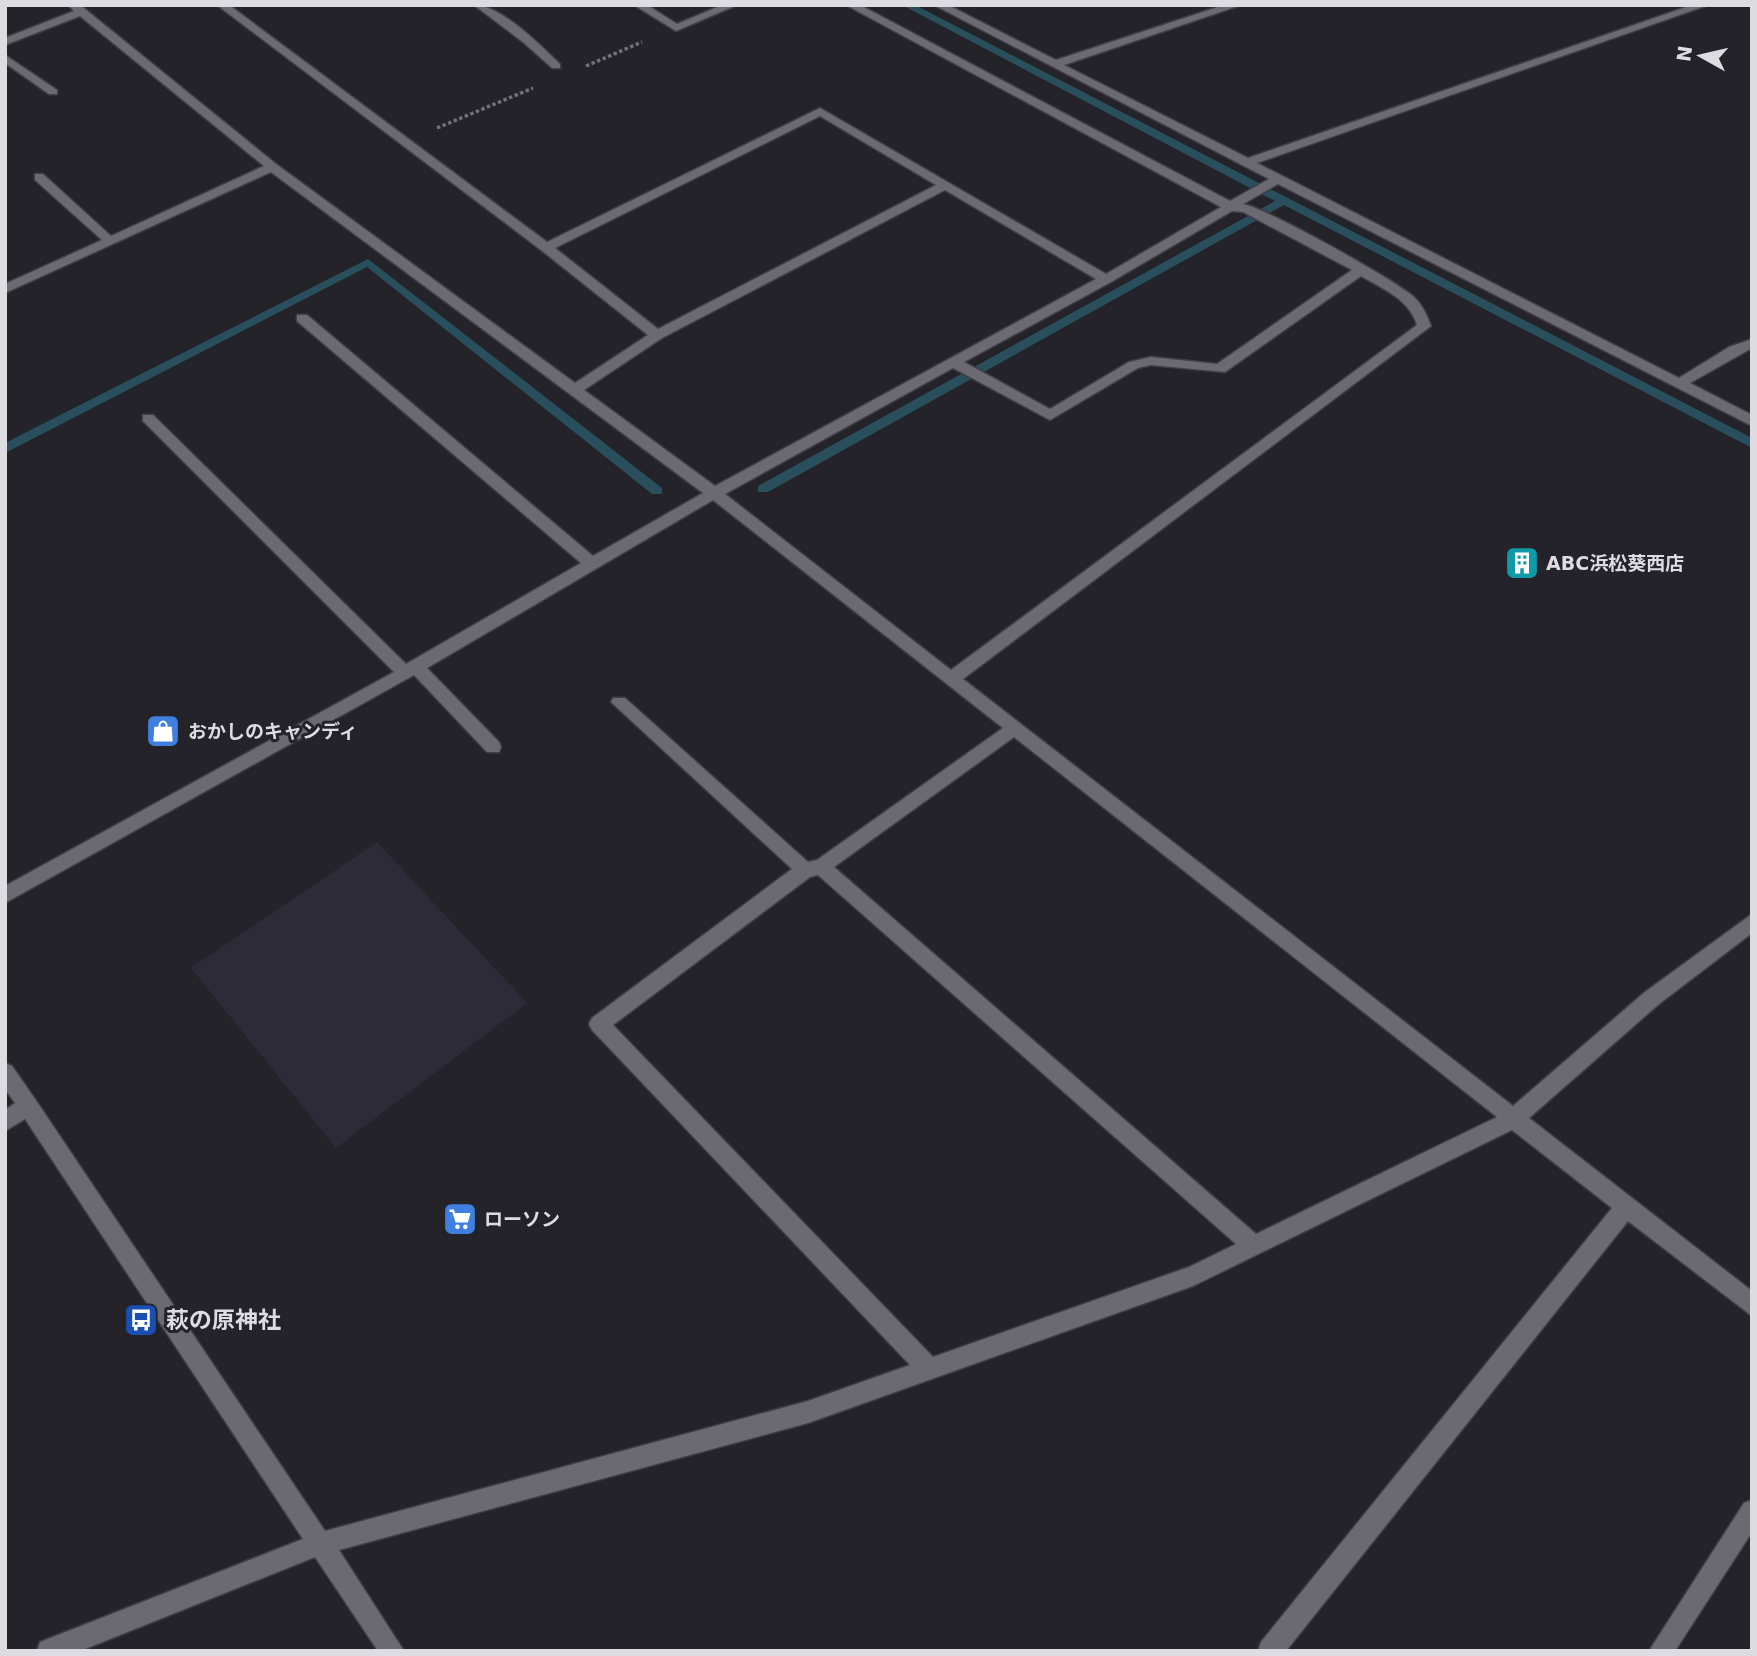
<svg xmlns="http://www.w3.org/2000/svg" width="1757" height="1656" viewBox="0 0 1757 1656" font-family="'DejaVu Sans','Noto Sans JP',sans-serif">
<rect width="100%" height="100%" fill="#24232a"/>
<path fill="#2e2b38" d="M 377,842 L 527,1003 L 336,1148 L 191,968 Z"/>
<g fill="none" stroke-linecap="round" stroke-linejoin="round">
<path fill="#294f5c" fill-rule="evenodd" d="M 902,5 L 915,5 L 1752,438 L 1752,448 L 1284,205 L 768,492 L 758,492 L 758,486 L 1275,201 Z
M 368,259 L 662,488 L 662,494 L 652,494 L 367,267 L 5,453 L 5,443 Z"/>
<g stroke="#403e44" stroke-width="3">
<path id="minor" d="M 68,5 L 80,5 L 276,164 L 575,383 L 648,335 L 541,250 L 217,5 L 229,5 L 547,242 L 820,108 L 1106,274 L 1221,207 L 846,5 L 860,5 L 1230,201 L 1269,179 L 934,5 L 948,5 L 1056,60 L 1224,5 L 1241,5 L 1064,65 L 1248,158 L 1692,5 L 1708,5 L 1257,163 L 1679,378 L 1729,347 L 1752,339 L 1752,348 L 1690,383 L 1752,415 L 1752,426 L 1278,184 L 1243,204 C 1264,207 1399,282 1415,298 C 1423,306 1427,315 1431,326 L 963,679 L 1513,1106 L 1645,992 L 1752,914 L 1752,933 L 1659,1004 L 1529,1118 L 1752,1291 L 1752,1316 L 1628,1221 L 1286,1651 L 1258,1651 L 1261,1642 L 1612,1208 L 1512,1130 L 1193,1286 L 808,1423 L 339,1550 L 404,1651 L 378,1651 L 315,1557 L 80,1651 L 37,1651 L 40,1642 L 303,1539 L 25,1119 L 5,1131 L 5,1110 L 15,1103 L 5,1089 L 5,1063 L 12,1066 L 35,1099 L 325,1531 L 808,1401 L 910,1365 L 592,1030 L 589,1024 L 592,1018 L 792,869 L 611,702 L 613,698 L 625,698 L 808,862 L 817,860 L 1003,728 L 713,500 L 427,668 L 499,742 L 501,747 L 499,752 L 487,752 L 414,675 L 5,903 L 5,886 L 394,672 L 143,421 L 143,415 L 153,415 L 406,664 L 581,563 L 297,321 L 297,315 L 307,315 L 593,556 L 703,493 L 271,172 L 5,293 L 5,284 L 102,240 L 35,180 L 35,174 L 43,174 L 111,236 L 264,166 L 80,16 L 5,45 L 5,38 L 74,11 ZM 820,116 L 936,185 L 658,329 L 555,248 ZM 945,190 L 1096,279 L 715,486 L 584,390 L 662,338 ZM 1232,211 L 1243,212 L 1352,270 L 1217,364 L 1151,357 L 1129,362 L 1050,409 L 964,362 L 1111,282 ZM 1361,276 C 1383,289 1409,299 1417,325 L 951,670 L 725,494 L 953,368 L 1050,420 L 1138,368 L 1151,365 L 1225,372 ZM 1014,737 L 1497,1117 L 1256,1234 L 834,867 ZM 818,875 L 1236,1244 L 1189,1267 L 933,1357 L 613,1025 L 810,877 Z
M 474,5 C 501,5 540,45 560,64 L 560,68 L 552,68 L 523,42 Z
M 634,5 L 647,5 L 677,24 L 722,5 L 737,5 L 676,31 Z
M 5,55 L 57,90 L 57,94 L 49,94 L 5,63 Z
M 1752,1500 L 1752,1532 L 1675,1651 L 1649,1651 L 1744,1503 Z"/>
</g>
<path stroke="#717076" stroke-width="3.5" stroke-dasharray="3.5 2.5" stroke-linecap="butt" d="M 586,66 L 642,42
M 437,128 L 533,88"/>
<use href="#minor" fill="#6b6972" fill-rule="evenodd"/>
</g>
<defs>
<g id="building-square" transform="scale(1.75)"><rect x="-9" y="-9" width="18" height="18" rx="4" fill="#0f9aa8" stroke="#24232a"/><path d="M-4-6H4V6H1V3H-1V6H-4ZM-2.5-4.3h1.7v1.8h-1.7ZM.8-4.3h1.7v1.8H.8ZM-2.5-1h1.7V.8h-1.7ZM.8-1h1.7V.8H.8Z" fill="#fff"/></g>
<g id="shop-square" transform="scale(1.75)"><rect x="-9" y="-9" width="18" height="18" rx="4" fill="#3f7fe0" stroke="#24232a"/><path d="M-5-2.5h2.3a2.7 3.5 0 0 1 5.4 0H5L5.5 6h-11ZM-1.5-2.5h3a1.5 2.3 0 0 0-3 0Z" fill="#fff"/></g>
<g id="supermarket-square" transform="scale(1.75)"><rect x="-9" y="-9" width="18" height="18" rx="4" fill="#3f7fe0" stroke="#24232a"/><path d="M-6-5.5h2.5l.6 2H6L4.5 2H-2.5L-4.4-4H-6ZM-1.5 3.2a1.3 1.3 0 1 0 .1 0ZM3 3.2a1.3 1.3 0 1 0 .1 0Z" fill="#fff"/></g>
<g id="bus-square" transform="scale(1.75)"><rect x="-9" y="-9" width="18" height="18" rx="4" fill="#1a4fb4" stroke="#24232a"/><path d="M-5-6H5V4H4V6H2V4H-2V6H-4V4H-5ZM-3.5-4V0h7V-4ZM-3.5 1.2v1.5H-2V1.2ZM2 1.2v1.5H3.5V1.2Z" fill="#fff"/></g>
</defs>
<g fill-rule="evenodd">
<use href="#building-square" x="1522" y="563"/>
<use href="#shop-square" x="163" y="731"/>
<use href="#supermarket-square" x="460" y="1219"/>
<use href="#bus-square" x="141" y="1320"/>
</g>
<g text-anchor="middle" dominant-baseline="central" stroke-width="6" stroke-linejoin="round" paint-order="stroke">
<g font-size="19" font-weight="bold" fill="#dddce1" stroke="#24232a" text-anchor="start">
<text x="1546" y="563">ABC浜松葵西店</text>
<text x="188" y="731">おかしのキャンディ</text>
<text x="484" y="1219">ローソン</text>
</g>
<g font-size="23" font-weight="bold" fill="#dddce1" stroke="#24232a" text-anchor="start">
<text x="166" y="1320">萩の原神社</text>
</g>
</g>
<rect width="1757" height="1656" fill="none" stroke="#dddce1" stroke-width="14"/>
<g transform="translate(1701 56) rotate(278)" stroke="#24232a" stroke-width="5" paint-order="stroke">
<path d="M0-5L12 26L0 18L-12 26Z" fill="#dddce1"/>
<text y="-10" font-size="19" font-weight="bold" text-anchor="middle" fill="#dddce1">N</text>
</g>
</svg>
